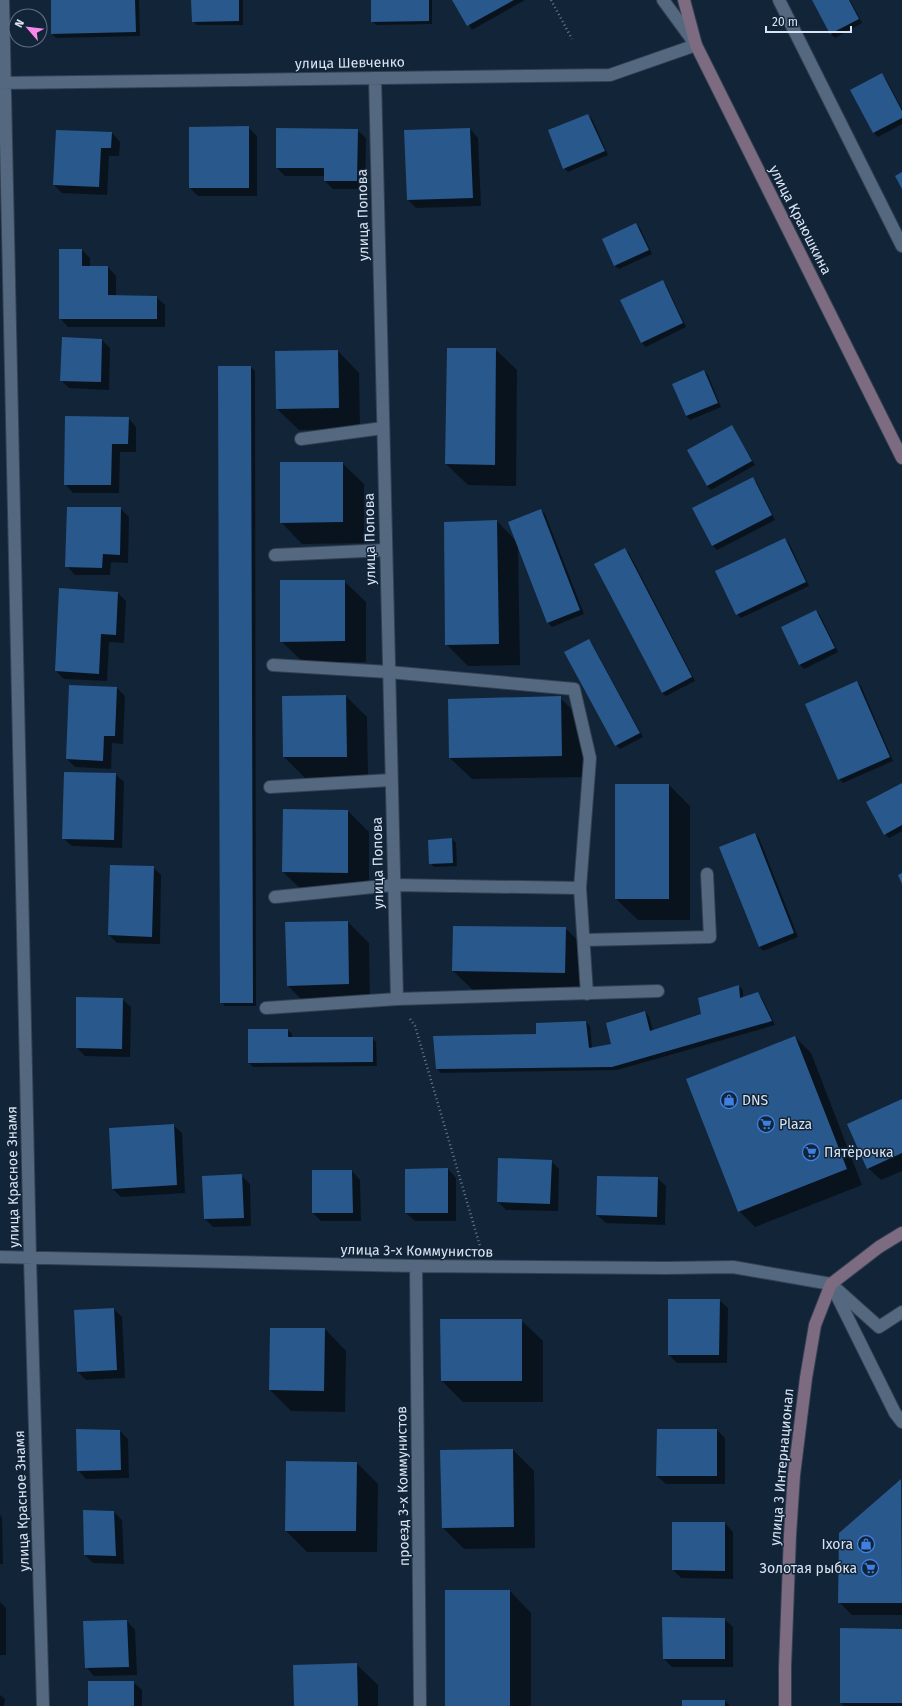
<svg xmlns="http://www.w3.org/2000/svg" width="902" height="1706" viewBox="0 0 902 1706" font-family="'Fira Sans',sans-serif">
<rect width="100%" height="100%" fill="#122438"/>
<path fill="#0007" d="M 52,0 L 139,0 L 140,36 L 56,38 L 52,34 Z
M 192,0 L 243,0 L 243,25 L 197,25 L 193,21 Z
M 372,0 L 432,0 L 432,24 L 376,25 L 372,21 Z
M 454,0 L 525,0 L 472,30 Z
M 813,0 L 850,0 L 862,23 L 835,38 L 831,34 Z
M 882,75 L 886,79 L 902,109 L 902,124 L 878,137 L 874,133 L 851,91 Z
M 588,115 L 592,119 L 608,155 L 568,172 L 564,168 Z
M 248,127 L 257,136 L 257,196 L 198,196 L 190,188 Z
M 470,129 L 478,138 L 481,206 L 416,208 L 408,200 Z
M 357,130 L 366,138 L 365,189 L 333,189 L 325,181 L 325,176 L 285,176 L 277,168 Z
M 112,133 L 120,142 L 119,156 L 109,156 L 107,195 L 62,193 L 54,185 Z
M 636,224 L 640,228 L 652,254 L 619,269 L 615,266 Z
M 82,250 L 90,258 L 90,267 L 108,267 L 116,276 L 116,296 L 156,297 L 165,305 L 165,327 L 68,327 L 60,318 Z
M 662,281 L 666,285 L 686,327 L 646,347 L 642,343 L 622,301 Z
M 63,338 L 102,340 L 110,348 L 109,390 L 69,388 L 61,380 Z
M 448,349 L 495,349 L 517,370 L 516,486 L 468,485 L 446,464 Z
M 338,351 L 359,373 L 360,429 L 299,430 L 277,409 L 276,352 Z
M 219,367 L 251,367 L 255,371 L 256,1006 L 225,1006 L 221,1002 Z
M 704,371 L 708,375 L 721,407 L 690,420 L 686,416 L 673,385 Z
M 128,418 L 136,427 L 136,452 L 120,452 L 119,493 L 73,493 L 65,484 Z
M 732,427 L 755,465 L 711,490 L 707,486 Z
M 342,463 L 364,484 L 364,543 L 302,544 L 281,522 Z
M 753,479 L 757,483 L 775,520 L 717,550 L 713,546 L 694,509 Z
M 120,508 L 129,517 L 128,563 L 111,562 L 110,575 L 75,575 L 67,566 Z
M 541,510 L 545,514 L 584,614 L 552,627 L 548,623 L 518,547 L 520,665 L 468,666 L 446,644 L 497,521 L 516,541 Z
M 785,539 L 789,543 L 809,586 L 741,618 L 737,614 Z
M 625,549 L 629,553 L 695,681 L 666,696 L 662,693 Z
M 344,581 L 366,602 L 366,662 L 303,662 L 281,641 Z
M 118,593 L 126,601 L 124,643 L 109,642 L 107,681 L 64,679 L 56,671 Z
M 816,611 L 820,615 L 838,652 L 804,669 L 800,665 L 782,627 Z
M 588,640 L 592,644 L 643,737 L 620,749 L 616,745 L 566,653 Z
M 857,682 L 861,686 L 893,761 L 843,783 L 839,779 Z
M 117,688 L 125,696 L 123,744 L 112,743 L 111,769 L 75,767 L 67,759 Z
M 346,696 L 367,717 L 368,778 L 305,778 L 284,757 Z
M 560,698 L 582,719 L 583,777 L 472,779 L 450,758 L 449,700 Z
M 115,774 L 124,782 L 122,848 L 72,846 L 63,838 Z
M 902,784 L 902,831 L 889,838 L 885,834 Z
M 669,785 L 690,806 L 690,920 L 638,920 L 616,899 Z
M 348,811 L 369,832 L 369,894 L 305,893 L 283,872 Z
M 755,834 L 759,838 L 798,937 L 763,951 L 759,947 Z
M 452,839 L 456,843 L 457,866 L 434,867 L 430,863 Z
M 153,867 L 161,875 L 160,944 L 117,943 L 109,935 Z
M 348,922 L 369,943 L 370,1005 L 309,1007 L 288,986 Z
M 565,928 L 587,949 L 586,994 L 475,992 L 453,971 Z
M 739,986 L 743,990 L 743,998 L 758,994 L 762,998 L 775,1025 L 617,1070 L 441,1073 L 437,1069 L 537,1035 L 586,1022 L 590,1026 L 592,1048 L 612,1045 L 645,1012 L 649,1016 L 653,1031 L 703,1015 Z
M 122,999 L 131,1007 L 130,1057 L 85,1056 L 77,1048 Z
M 288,1030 L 292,1034 L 292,1038 L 372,1038 L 376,1042 L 377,1066 L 253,1067 L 249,1063 Z
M 795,1037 L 811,1053 L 862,1185 L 755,1227 L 739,1211 Z
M 902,1101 L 902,1171 L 881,1180 L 868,1168 Z
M 173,1125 L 182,1133 L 185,1193 L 121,1197 L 113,1189 Z
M 551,1161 L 559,1169 L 558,1211 L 506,1210 L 498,1202 Z
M 448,1169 L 456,1178 L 456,1221 L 415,1221 L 406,1213 Z
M 313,1171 L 352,1171 L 360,1180 L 361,1221 L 321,1221 L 313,1213 Z
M 241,1175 L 250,1184 L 251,1226 L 213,1227 L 205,1219 L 203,1177 Z
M 657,1178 L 666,1186 L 665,1225 L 606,1223 L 597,1215 Z
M 719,1300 L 728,1308 L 727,1363 L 677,1363 L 669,1355 Z
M 114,1309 L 122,1317 L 125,1378 L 86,1380 L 78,1372 Z
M 521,1320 L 543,1341 L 543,1402 L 463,1402 L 442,1381 Z
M 325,1329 L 346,1351 L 345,1412 L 291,1411 L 270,1390 Z
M 717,1430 L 725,1438 L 725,1484 L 666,1484 L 657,1476 Z
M 120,1431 L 128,1439 L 129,1478 L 86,1479 L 78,1470 Z
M 513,1450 L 534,1471 L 535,1548 L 464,1549 L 443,1528 Z
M 357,1463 L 378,1484 L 377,1552 L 307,1552 L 286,1531 Z
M 901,1480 L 902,1615 L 852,1615 L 839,1602 L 840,1533 Z
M 114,1512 L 122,1520 L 124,1564 L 93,1563 L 84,1554 Z
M 0,1515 L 2,1518 L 3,1564 L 0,1564 Z
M 673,1523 L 725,1523 L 733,1532 L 733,1579 L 681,1578 L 673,1570 Z
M 510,1591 L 531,1613 L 531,1706 L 446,1706 Z
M 0,1602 L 6,1608 L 6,1655 L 0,1655 Z
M 724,1619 L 733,1627 L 733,1667 L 672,1667 L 664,1659 Z
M 127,1621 L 135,1630 L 137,1675 L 94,1676 L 86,1667 Z
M 841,1629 L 902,1630 L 902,1706 L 844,1706 L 841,1703 Z
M 356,1664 L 378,1685 L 378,1706 L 295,1706 Z
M 133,1682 L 142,1690 L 142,1706 L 89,1706 Z
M 0,1695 L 5,1699 L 4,1706 L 0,1706 Z
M 725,1701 L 730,1706 L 683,1706 Z"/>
<path fill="#29588c" d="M 51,0 L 135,0 L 136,32 L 51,34 Z
M 191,0 L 239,0 L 239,21 L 192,22 Z
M 371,0 L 429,0 L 429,21 L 371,22 Z
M 452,0 L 514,0 L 467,26 Z
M 812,0 L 849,0 L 859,19 L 830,34 Z
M 882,73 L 902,111 L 902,118 L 873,133 L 850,90 Z
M 588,114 L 605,151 L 563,169 L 548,130 Z
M 249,126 L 249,188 L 189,188 L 189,127 Z
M 276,128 L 358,129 L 357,181 L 324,181 L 324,168 L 276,168 Z
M 470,128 L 473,198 L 407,200 L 404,130 Z
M 56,130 L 112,132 L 111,148 L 101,148 L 99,187 L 53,185 Z
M 902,172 L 902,189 L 895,176 Z
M 636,223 L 649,250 L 614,266 L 602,239 Z
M 59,249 L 82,249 L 82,266 L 108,266 L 108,295 L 157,296 L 157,319 L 59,319 Z
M 663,280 L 683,323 L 641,343 L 620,300 Z
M 62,337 L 102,339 L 101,382 L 60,381 Z
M 447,348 L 496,348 L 495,465 L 445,464 Z
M 338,350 L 339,408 L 276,409 L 275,351 Z
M 218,366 L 251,366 L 253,1003 L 220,1003 Z
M 704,370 L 718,403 L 686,416 L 672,384 Z
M 65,416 L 129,417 L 128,444 L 112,444 L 111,485 L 64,485 Z
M 732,425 L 752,461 L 707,486 L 687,450 Z
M 280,462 L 343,462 L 343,522 L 280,523 Z
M 753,477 L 772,515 L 712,546 L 692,508 Z
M 67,507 L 121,507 L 120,555 L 103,554 L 102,568 L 65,567 Z
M 541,509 L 580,610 L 547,623 L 508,522 Z
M 497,520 L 499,644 L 445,645 L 444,522 Z
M 785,538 L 806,582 L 736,615 L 715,571 Z
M 625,548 L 692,677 L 662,693 L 594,564 Z
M 280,580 L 345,580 L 345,641 L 280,642 Z
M 59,588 L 118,592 L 116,635 L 101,634 L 99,674 L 55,671 Z
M 816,610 L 835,648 L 799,665 L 781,627 Z
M 589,639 L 640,733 L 615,746 L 564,652 Z
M 857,681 L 890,757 L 838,780 L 805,704 Z
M 69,685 L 117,687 L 115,736 L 104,736 L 103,761 L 66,759 Z
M 346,695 L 347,757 L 283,757 L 282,696 Z
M 561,696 L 562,756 L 449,758 L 448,699 Z
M 64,772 L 116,773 L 114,840 L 62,839 Z
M 902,783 L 902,825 L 884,835 L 866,802 Z
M 615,784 L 669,784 L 669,899 L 615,899 Z
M 283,809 L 348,810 L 348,873 L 282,872 Z
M 755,833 L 794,933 L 759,947 L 719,847 Z
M 452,838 L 453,863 L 429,864 L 428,840 Z
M 110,865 L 154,866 L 152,937 L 108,935 Z
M 902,873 L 902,884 L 898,875 Z
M 348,921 L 349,984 L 287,986 L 285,922 Z
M 453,926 L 566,927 L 565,973 L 452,971 Z
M 739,985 L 740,998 L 758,992 L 772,1021 L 612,1067 L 436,1069 L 433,1036 L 536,1034 L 536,1023 L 586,1021 L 589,1048 L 611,1044 L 606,1023 L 645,1011 L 650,1031 L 701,1014 L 698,998 Z
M 76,997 L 123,998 L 122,1049 L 76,1048 Z
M 248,1029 L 288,1029 L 288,1037 L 373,1037 L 373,1062 L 248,1063 Z
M 795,1036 L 847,1169 L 738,1212 L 686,1079 Z
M 902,1099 L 902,1153 L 867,1169 L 847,1124 Z
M 174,1124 L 177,1185 L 112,1189 L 109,1128 Z
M 498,1158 L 552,1160 L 550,1204 L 497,1202 Z
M 448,1168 L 448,1213 L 405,1213 L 405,1169 Z
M 312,1170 L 352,1170 L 353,1213 L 312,1213 Z
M 242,1174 L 244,1218 L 204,1219 L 202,1176 Z
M 597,1176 L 658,1177 L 657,1217 L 596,1215 Z
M 668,1299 L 720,1299 L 719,1355 L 668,1355 Z
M 114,1308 L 117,1370 L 77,1372 L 74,1310 Z
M 440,1319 L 522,1319 L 522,1381 L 441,1381 Z
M 270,1328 L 325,1328 L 324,1391 L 269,1390 Z
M 76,1429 L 120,1430 L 121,1470 L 77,1471 Z
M 657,1429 L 717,1429 L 717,1476 L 656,1476 Z
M 513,1449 L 514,1527 L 442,1528 L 440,1450 Z
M 286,1461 L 357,1462 L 356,1531 L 285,1531 Z
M 901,1479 L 902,1603 L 838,1603 L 839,1533 Z
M 83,1510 L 114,1511 L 116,1556 L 84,1555 Z
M 672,1522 L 725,1522 L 725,1571 L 672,1570 Z
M 445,1590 L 510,1590 L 510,1706 L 445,1706 Z
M 662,1617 L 725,1618 L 725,1659 L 663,1659 Z
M 127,1620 L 129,1667 L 85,1668 L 83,1621 Z
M 840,1628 L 902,1629 L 902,1703 L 840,1703 Z
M 357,1663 L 358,1706 L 294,1706 L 293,1665 Z
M 88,1681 L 134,1681 L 134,1706 L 88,1706 Z
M 682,1700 L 725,1700 L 725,1706 L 682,1706 Z"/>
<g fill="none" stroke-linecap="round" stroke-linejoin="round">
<g stroke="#344052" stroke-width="14">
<path id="lane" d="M 779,0 L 902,246
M 301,439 L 383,428
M 275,555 L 386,550
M 273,665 L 389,672 L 574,689 L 590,758 L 580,888 L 587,994
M 270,787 L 391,780
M 275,897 L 393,885 L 580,888
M 584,940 L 710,937 L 707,874
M 266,1008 L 397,999 L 658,991
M 831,1284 L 879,1327 L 902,1312"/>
</g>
<g stroke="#344052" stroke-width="14">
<path id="street" d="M 3,0 L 30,1258 L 43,1706
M 375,78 L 397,999
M 0,83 L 610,75 L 696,45 L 663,0
M 0,1257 L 416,1266 L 665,1268 L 733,1267 L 831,1284 L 895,1413 L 902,1422
M 416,1266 L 420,1706"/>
</g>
<g stroke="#344052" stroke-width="14">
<path id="secondary" d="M 684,0 L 696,45 L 902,458
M 785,1706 L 785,1667 L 790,1535 L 794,1475 L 806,1378 L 815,1325 L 831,1284 L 879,1247 L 902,1233"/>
</g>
<path stroke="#6a798b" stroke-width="2.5" stroke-dasharray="1 3" stroke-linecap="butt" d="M 551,0 L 572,39
M 410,1019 L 415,1026 L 480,1246"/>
<use href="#lane" stroke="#546880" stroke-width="12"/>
<use href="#street" stroke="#546880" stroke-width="12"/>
<use href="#secondary" stroke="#7c6b81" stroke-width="12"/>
</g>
<defs>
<g id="shop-ring" transform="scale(0.9)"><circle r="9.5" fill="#122438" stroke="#3f7fe0" stroke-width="1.5"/><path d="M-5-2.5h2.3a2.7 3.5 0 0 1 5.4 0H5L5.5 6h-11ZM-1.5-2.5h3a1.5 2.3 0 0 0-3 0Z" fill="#3f7fe0"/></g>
<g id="supermarket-ring" transform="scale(0.9)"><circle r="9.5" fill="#122438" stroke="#3f7fe0" stroke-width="1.5"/><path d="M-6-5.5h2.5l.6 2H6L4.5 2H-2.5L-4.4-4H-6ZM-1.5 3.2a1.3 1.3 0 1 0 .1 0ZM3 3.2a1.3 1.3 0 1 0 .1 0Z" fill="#3f7fe0"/></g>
</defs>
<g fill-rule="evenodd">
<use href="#shop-ring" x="729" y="1100"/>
<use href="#supermarket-ring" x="766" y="1124"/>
<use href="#supermarket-ring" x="811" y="1152"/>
<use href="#shop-ring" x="866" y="1544"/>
<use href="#supermarket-ring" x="870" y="1568"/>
</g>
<g text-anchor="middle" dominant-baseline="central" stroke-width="3" stroke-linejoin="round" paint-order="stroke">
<g font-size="14" fill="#d9e4f2" stroke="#122438">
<text transform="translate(350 63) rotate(-1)">улица Шевченко</text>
<text transform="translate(363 215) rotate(-91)">улица Попова</text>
<text transform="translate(800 220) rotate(63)">улица Краюшкина</text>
<text transform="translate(370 539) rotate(-91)">улица Попова</text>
<text transform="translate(378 863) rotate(-91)">улица Попова</text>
<text transform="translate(13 1177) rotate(-91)">улица Красное Знамя</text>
<text transform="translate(417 1251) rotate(1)">улица 3-х Коммунистов</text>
<text transform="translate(782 1467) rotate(-85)">улица 3 Интернационал</text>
<text transform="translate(403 1486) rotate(-91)">проезд 3-х Коммунистов</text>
<text transform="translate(22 1501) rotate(-92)">улица Красное Знамя</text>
</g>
<g font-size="14" fill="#d9e4f2" stroke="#122438" text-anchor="start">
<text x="742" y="1100">DNS</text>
<text x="779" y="1124">Plaza</text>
<text x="824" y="1152">Пятёрочка</text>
<text x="853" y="1544" text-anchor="end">Ixora</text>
<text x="857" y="1568" text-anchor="end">Золотая рыбка</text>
</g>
</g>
<g transform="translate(28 28) rotate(298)"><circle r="19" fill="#122438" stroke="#627182"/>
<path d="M0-3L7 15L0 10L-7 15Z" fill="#f888ea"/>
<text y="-6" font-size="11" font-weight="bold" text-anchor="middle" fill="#d9e4f2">N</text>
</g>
<path d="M766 26v6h85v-6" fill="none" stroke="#d9e4f2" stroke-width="2"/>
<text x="772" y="26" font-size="12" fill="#d9e4f2" stroke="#122438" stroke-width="3" paint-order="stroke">20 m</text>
</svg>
